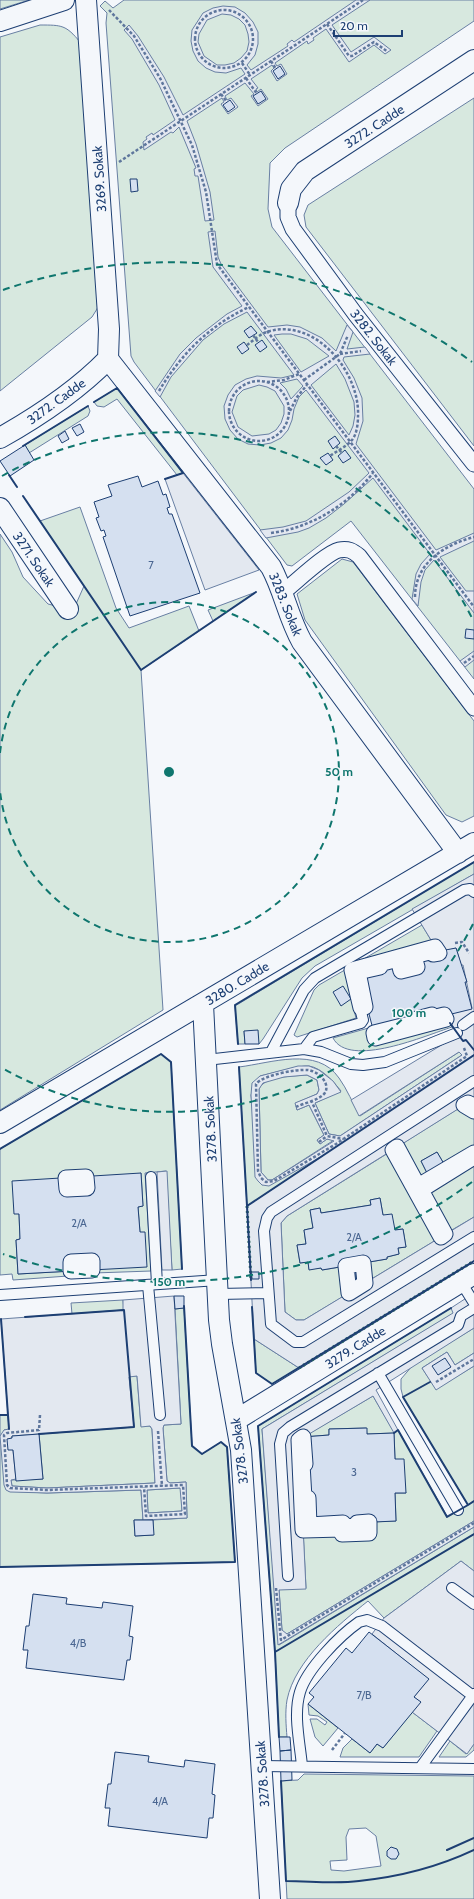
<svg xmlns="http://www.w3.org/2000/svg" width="474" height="1899" viewBox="0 0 474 1899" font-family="Cabin,sans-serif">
<rect width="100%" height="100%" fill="#f4f7fb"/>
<path fill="#d7e8df" stroke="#687fa3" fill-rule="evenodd" d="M 0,0 L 29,0 L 0,9 Z
M 124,0 L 474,0 L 474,21 L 285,148 L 270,163 L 268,209 L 272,227 L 474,489 L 474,679 L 351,521 L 292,566 L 287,565 L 134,362 L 131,356 L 106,23 L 107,13 L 100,6 L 105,1 L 113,8 Z
M 40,25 C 62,25 66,25 80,42 L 100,300 L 97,309 L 92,317 L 0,391 L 0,37 Z
M 474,98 L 474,446 L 306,227 L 304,215 L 308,205 Z
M 117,388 L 183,473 L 177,475 L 117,399 L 104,407 L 97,406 L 94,402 Z
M 88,406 L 90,411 L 88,416 L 29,453 L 25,445 Z
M 80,507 L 116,608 L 129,628 L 189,606 L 199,631 L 141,670 L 163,1010 L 0,1110 L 0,534 L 12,552 L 23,577 L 48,604 L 68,609 L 76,604 L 84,586 L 40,521 Z
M 342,559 L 353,562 L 474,721 L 474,816 L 462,822 L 446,815 L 305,620 L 297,594 Z
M 256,592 L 213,621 L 208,610 Z
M 474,862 L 474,874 L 315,966 L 302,978 L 263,1039 L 259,1044 L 244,1031 L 245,1044 L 238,1044 L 235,1006 Z
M 422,925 L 435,947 L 361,1008 L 354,1010 L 356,1018 L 297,1037 L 294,1035 L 314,990 L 319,985 Z
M 446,1019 L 452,1027 C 427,1035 349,1069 333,1038 L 372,1027 Z
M 459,1052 L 462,1055 L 340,1136 L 329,1134 L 315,1103 L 341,1091 C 334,1082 322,1068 309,1066 C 300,1065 270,1074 260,1076 L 251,1095 L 262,1185 L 331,1151 L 247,1206 L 239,1067 C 271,1063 317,1046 339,1078 C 347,1089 353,1104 360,1116 Z
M 161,1054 L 171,1062 L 182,1269 L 172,1270 L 166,1171 L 145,1173 L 151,1271 L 94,1273 L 140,1232 L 138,1207 L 143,1206 L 141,1173 L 19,1214 L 20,1239 L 16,1240 L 18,1274 L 71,1271 L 68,1276 L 13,1280 L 12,1274 L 0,1275 L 0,1149 Z
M 307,1075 L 317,1080 L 319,1090 L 317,1094 L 296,1103 L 297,1110 L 309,1105 L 324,1135 L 317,1140 L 320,1144 L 327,1139 L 334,1140 L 272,1180 L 268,1180 L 261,1172 L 259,1089 C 264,1076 295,1076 307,1075 Z
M 464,1105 L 474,1111 L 474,1153 L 447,1169 L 437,1152 L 421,1161 L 430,1179 L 418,1186 L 397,1147 Z
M 393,1150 L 441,1237 L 365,1283 L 363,1263 L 387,1259 L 387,1257 L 399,1254 L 398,1248 L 406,1247 L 403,1229 L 395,1230 L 383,1215 L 380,1198 L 370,1200 L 371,1205 L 321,1213 L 320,1208 L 310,1210 L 313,1228 L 304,1230 L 306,1244 L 297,1245 L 300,1263 L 308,1262 L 309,1269 L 321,1268 L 322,1270 L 346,1266 L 349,1293 L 304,1320 L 296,1320 L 285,1312 L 281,1223 L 287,1216 Z
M 474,1157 L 474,1217 L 445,1234 L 421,1190 Z
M 123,1300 L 124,1310 L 72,1314 L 71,1303 Z
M 184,1308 L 192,1445 L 202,1454 L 221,1442 L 227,1447 L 235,1562 L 0,1567 L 0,1415 L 8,1415 L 9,1429 L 4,1430 L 8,1491 L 47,1493 L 141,1490 L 143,1520 L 134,1520 L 135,1536 L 153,1535 L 153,1520 L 187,1518 L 186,1482 L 170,1483 L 167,1481 L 163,1428 L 164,1425 L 181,1424 L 175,1309 Z
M 451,1308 L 454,1313 L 262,1429 L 279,1645 L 474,1527 L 474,1571 L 461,1561 L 384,1618 L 368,1601 C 338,1625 295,1660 287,1700 C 285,1712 286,1725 287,1737 L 279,1737 L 275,1652 L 258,1426 Z
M 474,1328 L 474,1353 L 455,1365 L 447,1352 L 422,1368 L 436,1389 L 474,1366 L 474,1521 L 287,1634 L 284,1633 L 282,1630 L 279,1589 L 306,1588 L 303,1530 L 369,1522 L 396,1521 L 395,1493 L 406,1493 L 395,1459 L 394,1433 L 367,1434 L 366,1428 L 329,1429 L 329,1435 L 303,1437 L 373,1396 L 394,1432 L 398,1430 L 447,1516 L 468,1505 L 403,1397 L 401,1389 L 401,1379 L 413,1365 Z
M 254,1339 L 299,1368 L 272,1384 L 256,1373 Z
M 129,1376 L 137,1376 L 141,1426 L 150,1426 L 152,1429 L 155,1483 L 47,1488 L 12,1486 L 11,1480 L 43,1479 L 39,1434 L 134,1427 Z
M 181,1488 L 182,1511 L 148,1513 L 147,1490 Z
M 308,1704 L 338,1728 L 323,1746 L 315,1737 L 310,1719 L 317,1719 L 325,1725 L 327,1722 L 318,1716 L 309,1715 Z
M 412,1712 L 437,1731 L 419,1757 L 340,1757 L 343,1748 L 352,1739 L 370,1753 L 377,1744 L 383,1748 Z
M 450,1741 L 466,1754 L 474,1744 L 474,1750 L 466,1757 L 439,1757 Z
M 304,1774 L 474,1776 L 474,1899 L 287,1899 L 281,1781 L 298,1780 ZM 366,1828 L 376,1836 L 381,1866 L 344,1871 L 331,1870 L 330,1861 L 347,1860 L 346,1837 L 349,1829 Z"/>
<path fill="#e3e8f0" stroke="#687fa3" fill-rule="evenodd" d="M 356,0 L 370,0 L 332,25 L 351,52 L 374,37 L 391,50 L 385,54 L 374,45 L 349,62 L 326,29 L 313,38 L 314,40 L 308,44 L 307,41 L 275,63 L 277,66 L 281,64 L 287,74 L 277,81 L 271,71 L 274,68 L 272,65 L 251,79 L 258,88 L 256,89 L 257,92 L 261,89 L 268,99 L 258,106 L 251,96 L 254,94 L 245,83 L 225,96 L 227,100 L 231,98 L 238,107 L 228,114 L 221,104 L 224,102 L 222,98 L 187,121 L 196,144 L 210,192 L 214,220 L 205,221 L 198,176 L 195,176 L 194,169 L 196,168 L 179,127 L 173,133 L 171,132 L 144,150 L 143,142 L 147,139 L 146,137 L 152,133 L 153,135 L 175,120 L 159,85 L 132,39 L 124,30 L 129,25 L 138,36 L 164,77 L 183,115 L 245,74 L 241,68 L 226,73 L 215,72 L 206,68 L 198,61 L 193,51 L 191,41 L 192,30 L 203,13 L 213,8 L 223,6 L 235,7 L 245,13 L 253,22 L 258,32 L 258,44 L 255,55 L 247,65 L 251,70 L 288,46 L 287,44 L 292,40 L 294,42 ZM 222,14 L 231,15 L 239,19 L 245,25 L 248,34 L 249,42 L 247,51 L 241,58 L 234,63 L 225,65 L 217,65 L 204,56 L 198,42 L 199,34 L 207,20 Z
M 215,231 L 218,257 L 221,264 L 268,327 L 287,325 L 300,327 L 322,338 L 336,351 L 347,325 L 353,332 L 347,349 L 365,347 L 370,354 L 344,357 L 343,360 L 354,378 L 362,398 L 363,421 L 356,444 L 436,550 L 474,533 L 474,541 L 440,557 L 466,591 L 474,591 L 474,613 L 434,560 L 425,570 L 421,582 L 418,606 L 412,599 L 416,574 L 421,564 L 430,554 L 373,478 L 344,504 L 326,518 L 309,528 L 298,532 L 266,538 L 260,530 L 283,527 L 306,521 L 349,492 L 369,473 L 306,390 L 299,397 L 294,409 L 292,420 L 288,430 L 281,438 L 271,443 L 260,445 L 248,444 L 238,439 L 230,430 L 225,419 L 224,406 L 228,395 L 235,385 L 246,379 L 257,376 L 281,378 L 294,375 L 247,312 L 224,324 L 203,340 L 171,377 L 160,397 L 155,391 L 180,354 L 196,338 L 227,314 L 242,306 L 213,267 L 208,232 ZM 282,334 L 291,334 L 307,339 L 329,356 L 301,372 L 274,335 ZM 336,364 L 345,379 L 354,402 L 355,415 L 353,426 L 349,435 L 311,385 ZM 297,379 L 303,386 L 291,399 L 286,389 L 280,383 ZM 259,385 L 267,387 L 275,391 L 284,406 L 284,414 L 281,423 L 276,430 L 269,434 L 252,436 L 238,427 L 232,412 L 237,396 L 243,390 Z
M 183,473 L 259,570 L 205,590 L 165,479 Z
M 474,651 L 474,660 L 465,667 L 460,661 Z
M 474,874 L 474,1099 L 287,1216 L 281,1223 L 285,1312 L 296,1320 L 304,1320 L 474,1217 L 474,1261 L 299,1368 L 254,1339 L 247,1206 L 324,1155 L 269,1186 L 262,1185 L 258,1181 L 255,1177 L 251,1095 L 252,1083 L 260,1076 L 298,1066 L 309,1066 L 319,1070 L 333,1081 L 341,1092 L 315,1103 L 329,1134 L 340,1136 L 462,1055 L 459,1052 L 359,1116 L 351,1100 L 458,1035 L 444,1015 L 472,1008 L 463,965 L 461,965 L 456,948 L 439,953 L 412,909 ZM 307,1075 L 317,1080 L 319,1090 L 317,1094 L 295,1103 L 297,1110 L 309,1105 L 324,1135 L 317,1140 L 320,1144 L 327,1139 L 334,1141 L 272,1180 L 268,1180 L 261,1172 L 259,1089 L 263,1083 L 284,1077 Z
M 167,1171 L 172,1270 L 162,1270 L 157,1172 Z
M 474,1293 L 474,1328 L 376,1390 L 398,1430 L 394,1433 L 373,1396 L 299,1440 L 306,1589 L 279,1590 L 282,1630 L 287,1634 L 474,1521 L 474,1527 L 278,1645 L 262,1429 L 453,1313 L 451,1308 Z
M 174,1296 L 181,1424 L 164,1425 L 163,1428 L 167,1481 L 170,1483 L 186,1482 L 187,1518 L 143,1520 L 141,1490 L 47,1493 L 10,1492 L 6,1490 L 4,1485 L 0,1436 L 4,1430 L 9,1429 L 1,1319 L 123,1310 L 123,1300 ZM 137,1376 L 141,1427 L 150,1426 L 152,1429 L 155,1483 L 47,1488 L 12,1486 L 11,1480 L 16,1479 L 13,1450 L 8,1439 L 12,1438 L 12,1436 L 134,1427 L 129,1377 ZM 180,1488 L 182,1511 L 148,1513 L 147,1490 Z
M 447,1352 L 455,1365 L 474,1353 L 474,1366 L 436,1390 L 422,1368 Z
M 461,1561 L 474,1571 L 474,1744 L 467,1754 L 412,1712 L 420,1702 L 414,1697 L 428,1679 L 372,1634 L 384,1618 Z"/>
<path fill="#d5e0f0" stroke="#1d3f73" d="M 280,66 L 285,74 L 278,79 L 273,71 Z
M 261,91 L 266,99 L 258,104 L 253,96 Z
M 230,100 L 235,107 L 228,112 L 223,105 Z
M 130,179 L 137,179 L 138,191 L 131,192 Z
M 251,326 L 257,333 L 249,338 L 244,331 Z
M 262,340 L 267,347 L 260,352 L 255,345 Z
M 244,342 L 249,349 L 242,354 L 237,347 Z
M 80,424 L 84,432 L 77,436 L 72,428 Z
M 65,431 L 69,439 L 62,443 L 58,436 Z
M 335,436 L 340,443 L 333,449 L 328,441 Z
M 25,445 L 34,460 L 10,476 L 0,461 Z
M 345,450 L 351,458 L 343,463 L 338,456 Z
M 328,453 L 333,460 L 326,465 L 320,458 Z
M 138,476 L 142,487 L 158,481 L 163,495 L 166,494 L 170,507 L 167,508 L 169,514 L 172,514 L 200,593 L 130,616 L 103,537 L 106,536 L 104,530 L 101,531 L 96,518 L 99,517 L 94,502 L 112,496 L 108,485 Z
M 466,629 L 474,630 L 474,639 L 465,638 Z
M 456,948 L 467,982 L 465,982 L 472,1009 L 374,1033 L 358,972 L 398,959 Z
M 343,986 L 351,999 L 341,1006 L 333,992 Z
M 258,1030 L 259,1044 L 245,1044 L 244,1031 Z
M 437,1152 L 447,1169 L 430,1179 L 421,1161 Z
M 141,1173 L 143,1206 L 138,1207 L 140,1232 L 145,1232 L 147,1267 L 18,1274 L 16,1240 L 20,1239 L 19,1214 L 14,1214 L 12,1181 Z
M 380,1198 L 383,1215 L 392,1214 L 395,1230 L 403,1229 L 406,1247 L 398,1248 L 399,1254 L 387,1257 L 387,1259 L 322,1270 L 321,1268 L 309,1270 L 308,1262 L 300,1263 L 297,1245 L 306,1244 L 304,1230 L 313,1228 L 310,1210 L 320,1208 L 321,1213 L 371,1205 L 370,1200 Z
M 251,1272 L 259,1272 L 259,1279 L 252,1279 Z
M 174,1296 L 184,1296 L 184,1308 L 175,1309 Z
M 445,1358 L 451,1367 L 438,1375 L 432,1366 Z
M 367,1428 L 367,1434 L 394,1433 L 395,1459 L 404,1459 L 406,1493 L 395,1493 L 396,1521 L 309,1525 L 303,1437 L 329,1435 L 329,1429 Z
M 39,1434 L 43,1479 L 16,1481 L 13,1450 L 8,1450 L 7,1439 L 12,1438 L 12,1436 Z
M 134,1520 L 153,1520 L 154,1535 L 135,1536 Z
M 33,1594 L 67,1598 L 66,1604 L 102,1608 L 103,1602 L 133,1606 L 129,1636 L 133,1637 L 130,1660 L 127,1660 L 124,1680 L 26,1668 L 28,1650 L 23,1650 L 26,1626 L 29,1626 Z
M 369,1632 L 429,1679 L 414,1697 L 421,1702 L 383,1748 L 377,1744 L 370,1753 L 308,1704 L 314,1697 L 309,1693 L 346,1648 L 352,1653 Z
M 279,1737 L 290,1737 L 291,1750 L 280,1751 Z
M 291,1750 L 292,1780 L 281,1781 L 280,1751 Z
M 115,1752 L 149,1756 L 148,1762 L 184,1767 L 185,1760 L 215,1764 L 212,1794 L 215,1795 L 213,1818 L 209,1818 L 207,1838 L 108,1826 L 110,1808 L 105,1808 L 108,1784 L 111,1784 Z
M 391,1847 L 397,1849 L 399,1854 L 396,1859 L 391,1859 L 387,1856 L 387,1851 Z"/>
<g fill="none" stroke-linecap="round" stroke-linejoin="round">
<g stroke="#1d3f73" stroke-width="12">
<path id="service" d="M 463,1025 L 474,1017
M 304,1049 L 313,1037 L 361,1023 L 363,1020 L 361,1012
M 271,1052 L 304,990 L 315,978 L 464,890 L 470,889 L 474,892
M 206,1060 L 304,1049 L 321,1052 L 351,1064 L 363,1065 L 385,1062 L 457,1033
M 474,1081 L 271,1212 L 267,1218 L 264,1231 L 271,1324 L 295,1342 L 303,1342 L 474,1237
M 151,1177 L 157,1284
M 461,1282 L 474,1303
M 148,1285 L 160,1415
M 219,1294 L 267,1293
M 0,1295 L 218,1280
M 378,1373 L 458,1510
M 288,1576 L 280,1444 L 283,1433 L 290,1427 L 458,1325 L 461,1316 L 474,1308
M 452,1588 L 474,1604
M 262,1766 L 474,1769
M 302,1766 C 300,1743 293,1715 300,1692 C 307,1669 339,1636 359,1622 L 367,1620 L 382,1626 L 473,1696
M 420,1768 L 474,1694"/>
</g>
<g stroke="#1d3f73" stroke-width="17">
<path id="pedestrian" d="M 288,203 L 288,217 L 293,229 L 356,315 L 474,464
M 282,593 C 295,583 326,553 339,550 C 348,548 353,551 359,556 L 474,708
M 435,947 L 439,953 L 433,954 L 433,951 L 414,956 L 417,967 L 401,971 L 398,959 L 379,964 L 380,967 L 358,972 L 365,1007 L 361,1008 L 352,970 Z
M 432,1015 L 432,1018 L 444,1015 L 446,1019 L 375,1038 L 374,1033 L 414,1023 L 413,1020 Z
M 474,1106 L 468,1103 L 464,1105 L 474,1111
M 474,1153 L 418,1186 L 397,1147 L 393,1150 L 441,1237 L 445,1234 L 421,1190 L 474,1157
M 86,1177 L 87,1188 L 67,1189 L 66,1178 Z
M 92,1261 L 92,1270 L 71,1271 L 71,1262 Z
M 363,1263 L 365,1283 L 349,1293 L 346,1266 Z
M 303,1437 L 305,1464 L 302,1464 L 304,1498 L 308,1498 L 309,1525 L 343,1523 L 344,1527 L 357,1526 L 357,1523 L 369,1522 L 369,1533 L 342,1534 L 342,1529 L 303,1530 L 299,1440 Z"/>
</g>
<g stroke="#1d3f73" stroke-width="22">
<path id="minor" d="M 86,0 L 109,329 L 108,359
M 0,21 L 64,0
M 288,203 L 291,189 L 305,171 L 474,60
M 108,359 L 271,567 C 284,591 288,617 302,642 L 458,853
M 0,438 C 39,416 77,391 108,359
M 0,508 L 68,609
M 203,1004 L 219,1320 L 222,1344 L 241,1450 L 270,1899
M 0,1123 L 474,843
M 236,1420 L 474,1274"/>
</g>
<path stroke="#5e769c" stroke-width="2.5" stroke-dasharray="3 2" stroke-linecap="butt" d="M195 39a29 29 0 1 1 58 0a29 29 0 1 1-58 0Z
M 109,10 L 134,36 L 160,78 L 192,145 L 206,192 L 217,264 L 474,607
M 327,24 L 349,56 L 352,56 L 374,42 L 388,52
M 271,61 L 276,69
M 242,63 L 250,75
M 246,78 L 257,94
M 221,94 L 227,102
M 119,162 L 363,0
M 253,335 L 258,342
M 247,345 C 254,340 261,333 270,331 C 317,319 360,373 358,416 C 358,423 357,434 352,440 C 347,446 337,451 330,456
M 340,354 L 361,351
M 304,380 L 340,354 L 348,335
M229 411a30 30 0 1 1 60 0a30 30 0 1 1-60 0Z
M 267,382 L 284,380 L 299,374
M 159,391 C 181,354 210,325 249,307
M 290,411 L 297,397 L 307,385
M 336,446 L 342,453
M 271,533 C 311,528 348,505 373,473
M 415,597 C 415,563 444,545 474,537
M 464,663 L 474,656
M 455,943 L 462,942 L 469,953
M 311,1100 L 327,1136 L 343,1139
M 296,1107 C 304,1103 319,1100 324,1094 C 327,1091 327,1086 325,1082 C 322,1076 315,1071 308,1070 C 297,1069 263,1075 256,1084 L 258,1171 L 261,1178 L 266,1182 L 274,1181 L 336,1144 L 467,1056 L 464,1048
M 319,1142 L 327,1136
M 436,1382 L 474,1359
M 40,1415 L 39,1430 L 7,1433 L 4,1435 L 7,1485 L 10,1488 L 47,1490 L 183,1485 L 185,1514 L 146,1516 L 144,1487
M 158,1431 L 162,1486
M 276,1588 L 281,1640 L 474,1523
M 332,1750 L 345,1733"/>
<use href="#service" stroke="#f4f7fb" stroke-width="10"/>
<use href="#pedestrian" stroke="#f4f7fb" stroke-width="15"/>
<use href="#minor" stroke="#f4f7fb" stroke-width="20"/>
<path stroke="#2c6c60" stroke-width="3" stroke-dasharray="2 3" stroke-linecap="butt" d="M 247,1206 L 251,1280
M 299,1368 L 474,1261"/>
<path stroke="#1d3f73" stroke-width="2" d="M 94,402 L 117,388 L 183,473 L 165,479
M 23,446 L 88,406
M 9,475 L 17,487
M 23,496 L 141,670 L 256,592
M 450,1023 L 463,1041 L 466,1040 L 474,1050
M 238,1044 L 235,1005 L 474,862
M 239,1067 L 247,1206
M 0,1149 L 161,1054 L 171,1062 L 182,1269
M 251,1280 L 247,1206 L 474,1055
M 252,1307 L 256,1373 L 272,1384 L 474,1261
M 451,1308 L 258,1426 L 275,1652 L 474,1534
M 25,1317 L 124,1310 L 134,1427 L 39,1434
M 1,1319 L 9,1429
M 0,1415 L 8,1415
M 394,1433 L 398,1430 L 447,1517 L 468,1505 L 403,1397 L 430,1382
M 468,1505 L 474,1501
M 0,1567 L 235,1562 L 227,1447 L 221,1442 L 202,1454 L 192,1446 L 184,1306
M 275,1652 L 279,1737
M 281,1781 L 286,1881 C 310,1881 335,1884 359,1881 C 399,1877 438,1867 474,1850
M 447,1850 L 474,1838"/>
</g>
<g fill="none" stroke="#0f766e" stroke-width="2" stroke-dasharray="7 5">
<path d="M0 753A170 170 0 1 1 0 791"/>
<path d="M473 924A340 340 0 0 1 2 1068M2 476A340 340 0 0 1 473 620"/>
<path d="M472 1182A510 510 0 0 1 3 1254M3 290A510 510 0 0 1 472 362"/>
</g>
<g text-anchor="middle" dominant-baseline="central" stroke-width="3" stroke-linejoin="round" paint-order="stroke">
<g font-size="11" fill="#4b6792">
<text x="151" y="565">7</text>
<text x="79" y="1223">2/A</text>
<text x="354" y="1237">2/A</text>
<text x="354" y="1472">3</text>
<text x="78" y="1643">4/B</text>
<text x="364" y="1695">7/B</text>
<text x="160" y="1801">4/A</text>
</g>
<g font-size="13" fill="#1d3f73" stroke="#f4f7fb">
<text transform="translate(374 126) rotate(-33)">3272. Cadde</text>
<text transform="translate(99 179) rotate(-94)">3269. Sokak</text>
<text transform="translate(374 337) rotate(52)">3282. Sokak</text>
<text transform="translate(56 401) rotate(-36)">3272. Cadde</text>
<text transform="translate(34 559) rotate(56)">3271. Sokak</text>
<text transform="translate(286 604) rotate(68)">3283. Sokak</text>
<text transform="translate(237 983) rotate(-31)">3280. Cadde</text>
<text transform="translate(210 1129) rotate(-93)">3278. Sokak</text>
<text transform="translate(355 1347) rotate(-32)">3279. Cadde</text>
<text transform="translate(239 1451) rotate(-97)">3278. Sokak</text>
<text transform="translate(262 1774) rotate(-94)">3278. Sokak</text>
</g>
</g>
<circle cx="169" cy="772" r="6" fill="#0f766e" stroke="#f4f7fb" stroke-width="2"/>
<g font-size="12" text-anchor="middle" font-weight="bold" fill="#0f766e" stroke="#f4f7fb" stroke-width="3" stroke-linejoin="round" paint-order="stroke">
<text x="339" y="776">50 m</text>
<text x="409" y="1017">100 m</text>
<text x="169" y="1286">150 m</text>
</g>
<path d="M334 30v6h68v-6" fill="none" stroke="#1d3f73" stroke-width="2"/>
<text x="340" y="30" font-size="12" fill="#1d3f73" stroke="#f4f7fb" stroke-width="3" paint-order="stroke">20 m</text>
</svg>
